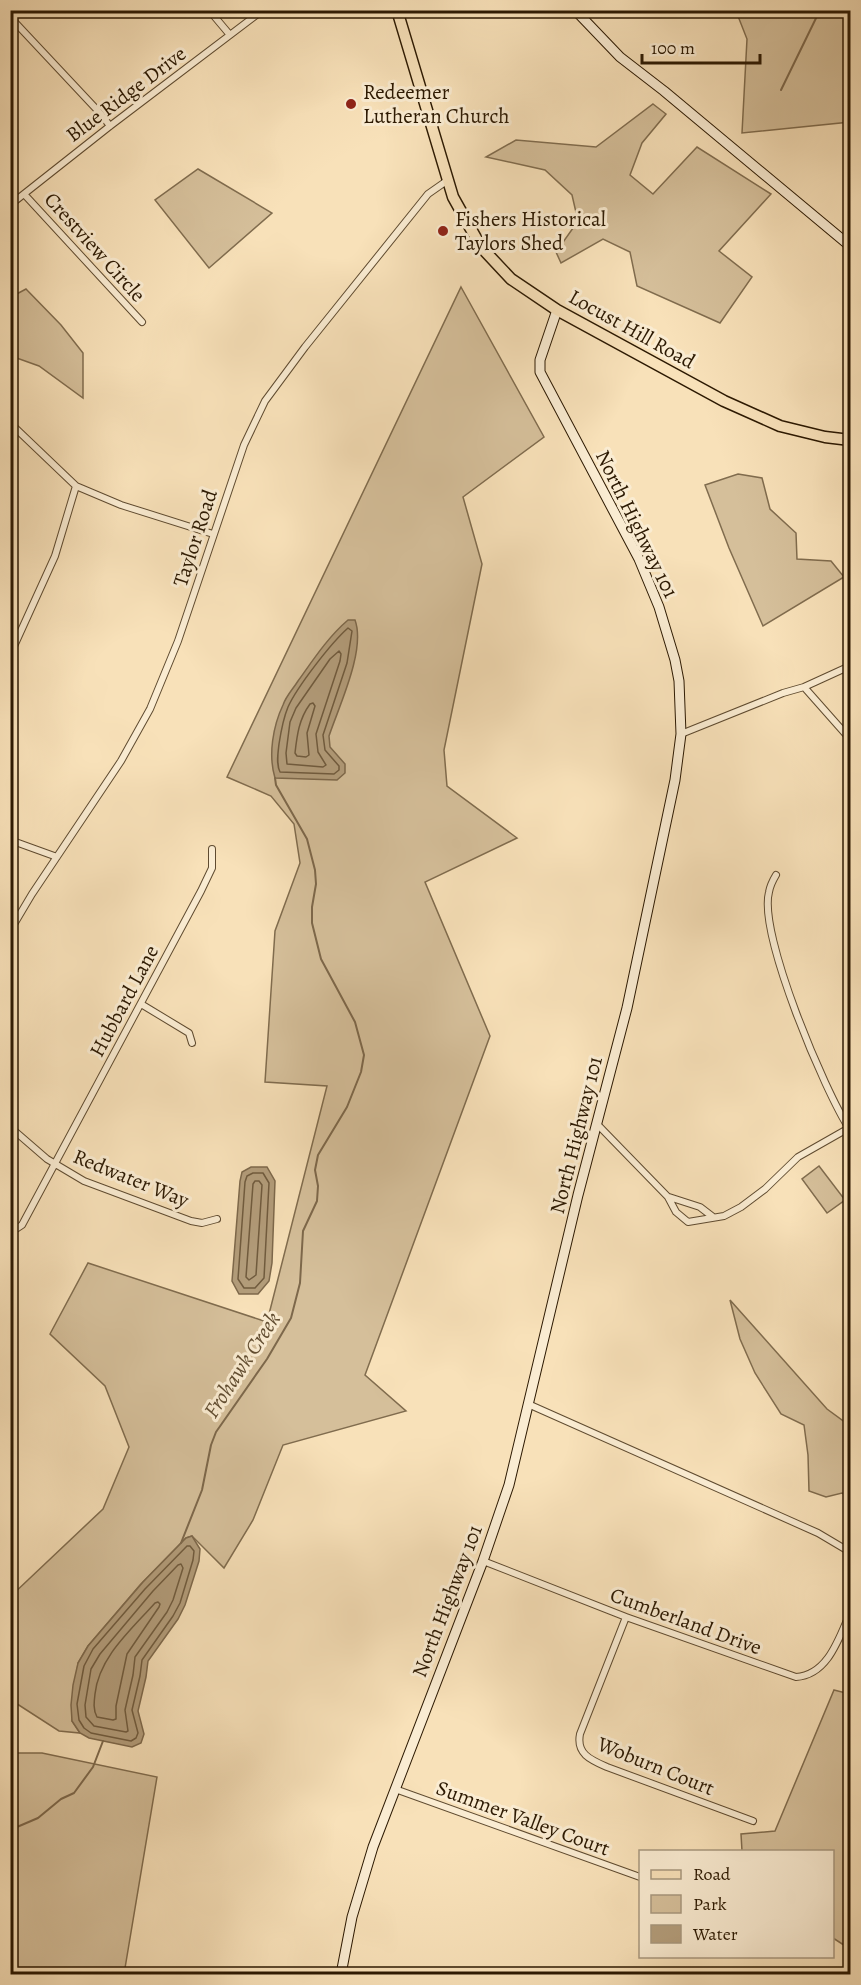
<svg xmlns="http://www.w3.org/2000/svg" width="861" height="1985" viewBox="0 0 861 1985" font-family="Alegreya,serif">
<rect width="100%" height="100%" fill="#f8e1b9"/>
<filter id="stains"><feTurbulence type="fractalNoise" baseFrequency=".00333" numOctaves="4"/><feColorMatrix values="0 0 0 0 .2 0 0 0 0 .09 0 0 0 0 .02 0 0 0 .5 -.17"/></filter>
<radialGradient id="worn" r=".72"><stop offset=".6" stop-color="#630" stop-opacity="0"/><stop offset="1" stop-color="#630" stop-opacity=".3"/></radialGradient>
<path fill="#d5bf9a" stroke="#806c4e" stroke-width="1.5" d="M 736,11 L 850,11 L 850,122 L 742,133 L 747,39 Z
M 653,104 L 666,114 L 642,143 L 630,175 L 653,194 L 697,147 L 771,194 L 719,251 L 752,277 L 720,323 L 637,286 L 630,252 L 603,239 L 561,263 L 556,252 L 578,221 L 572,195 L 545,170 L 486,157 L 516,140 L 596,147 Z
M 198,169 L 272,213 L 209,268 L 155,200 Z
M 461,287 L 544,437 L 463,497 L 482,564 L 444,750 L 447,786 L 517,838 L 425,882 L 490,1036 L 365,1375 L 406,1411 L 283,1445 L 253,1520 L 224,1568 L 192,1536 L 186,1538 L 140,1585 L 88,1646 L 78,1663 L 72,1721 L 80,1733 L 59,1731 L 11,1700 L 11,1596 L 103,1509 L 129,1447 L 105,1386 L 50,1334 L 88,1263 L 267,1322 L 327,1086 L 265,1082 L 275,931 L 300,863 L 294,824 L 271,796 L 227,777 Z
M 26,289 L 61,325 L 83,353 L 83,398 L 39,366 L 11,356 L 11,297 Z
M 738,474 L 762,478 L 770,509 L 796,533 L 797,559 L 831,561 L 844,577 L 763,626 L 729,548 L 705,485 Z
M 819,1166 L 845,1200 L 827,1213 L 802,1179 Z
M 730,1300 L 827,1409 L 850,1426 L 850,1498 L 842,1493 L 826,1497 L 809,1491 L 808,1455 L 804,1425 L 781,1414 L 755,1373 L 740,1339 Z
M 834,1690 L 850,1694 L 850,1949 L 833,1938 L 832,1852 L 742,1851 L 741,1834 L 775,1831 Z
M 11,1753 L 42,1753 L 157,1777 L 124,1974 L 11,1974 Z"/>
<path fill="#b39d7b" stroke="#7d684b" stroke-width="1.5" d="M 348,620 L 355,620 C 366,650 339,706 329,736 L 330,747 L 345,764 L 345,773 L 337,780 L 275,778 C 268,755 273,726 283,705 C 286,696 293,689 298,681 C 313,660 328,637 348,620 Z
M 251,1167 L 267,1167 L 275,1181 L 272,1263 L 269,1281 L 258,1294 L 239,1294 L 232,1281 L 240,1181 L 242,1172 Z
M 192,1536 L 200,1549 L 199,1561 L 185,1605 L 178,1619 L 148,1661 L 146,1677 L 138,1711 L 144,1734 L 141,1743 L 132,1747 L 89,1738 L 80,1733 L 72,1721 L 71,1705 L 73,1685 L 78,1663 L 88,1646 L 143,1582 L 186,1538 Z"/>
<g fill="none" stroke-linecap="round" stroke-linejoin="round">
<path stroke="#705b3e" stroke-width="1.5" d="M 348,628 L 352,631 L 347,663 L 323,735 L 325,750 L 339,766 L 339,770 L 334,774 L 280,772 C 276,764 278,753 279,744 C 281,731 283,719 288,707 C 297,687 331,643 348,628 Z
M 339,651 L 341,654 L 340,661 L 316,734 L 318,752 L 326,765 L 323,767 L 287,764 L 286,753 L 290,722 L 296,708 L 330,659 Z
M 313,703 L 315,706 L 307,733 L 309,755 L 306,757 L 297,756 L 295,753 C 297,735 299,719 310,704 Z
M 263,1173 L 269,1183 L 264,1278 L 255,1288 L 244,1288 L 238,1279 L 245,1182 L 247,1176 L 253,1173 Z
M 255,1181 L 259,1181 L 262,1185 L 256,1275 L 249,1280 L 246,1277 L 253,1184 Z
M 187,1546 L 190,1546 L 194,1551 L 193,1560 L 180,1603 L 173,1616 L 142,1660 L 140,1676 L 132,1710 L 138,1733 L 136,1738 L 131,1741 L 91,1733 L 84,1728 L 79,1720 L 77,1704 L 84,1666 L 93,1649 L 145,1589 Z
M 178,1565 L 181,1564 L 183,1568 L 173,1600 L 167,1612 L 135,1657 L 133,1675 L 125,1710 L 128,1731 L 126,1732 L 94,1726 L 86,1717 L 85,1705 L 91,1669 L 100,1654 L 153,1591 Z
M 158,1602 L 160,1604 L 159,1607 L 127,1654 L 116,1706 L 116,1719 L 113,1720 L 97,1717 C 93,1710 94,1702 95,1694 C 99,1657 131,1630 155,1603 Z"/>
<path stroke="#7d684b" stroke-width="2" d="M 781,90 L 820,10
M 181,1543 L 202,1490 L 211,1445 L 216,1432 L 267,1359 L 291,1318 L 300,1283 L 303,1231 L 317,1201 L 318,1186 L 315,1170 L 318,1155 L 347,1107 L 361,1072 L 364,1055 L 355,1022 L 321,959 L 312,923 L 312,907 L 316,884 L 315,870 L 307,839 L 276,785 L 275,778
M 10,1830 L 38,1818 L 61,1799 L 74,1793 L 93,1767 L 103,1741"/>
<g stroke="#5f4b30" stroke-width="8">
<path id="street" d="M 209,10 L 230,35
M 10,17 L 100,113 L 110,126
M 24,194 L 142,322
M 10,205 L 110,126 L 263,10
M 10,423 L 76,486 L 121,505 L 213,534
M 10,655 L 55,556 L 76,486
M 804,687 L 850,739
M 681,734 L 783,693 L 804,687 L 850,666
M 10,840 L 57,857
M 776,875 C 773,880 770,886 769,892 C 758,934 825,1092 850,1130
M 10,931 L 32,894 L 121,761 L 150,709 L 178,641 L 244,445 L 265,401 L 305,347 L 428,194 L 448,180
M 141,1004 L 189,1033 L 192,1043
M 597,1124 L 668,1197 L 676,1212 L 688,1222 L 724,1216 L 741,1207 L 765,1189 L 798,1157 L 849,1128
M 10,1127 L 47,1159 L 84,1181 L 191,1221 L 202,1223 L 217,1219
M 669,1197 L 700,1207 L 713,1217
M 10,1233 L 22,1225 L 201,891 L 212,868 L 212,849
M 528,1404 L 818,1533 L 850,1552
M 483,1561 L 626,1617 L 796,1677 C 828,1675 839,1638 850,1613
M 626,1617 L 580,1734 C 576,1754 591,1760 607,1767 L 753,1821
M 395,1789 L 640,1877"/>
</g>
<g stroke="#2c1902" stroke-width="11">
<path id="secondary" d="M 575,10 L 620,57 L 664,91 L 850,246
M 341,1974 L 352,1917 L 373,1847 L 483,1561 L 509,1485 L 578,1195 L 627,1008 L 675,780 L 681,734 L 679,681 L 675,660 L 659,607 L 639,559 L 540,372 L 540,360 L 557,310"/>
</g>
<g stroke="#2c1902" stroke-width="13">
<path id="primary" d="M 397,10 L 453,197 L 481,247 L 511,279 L 557,310 L 724,401 L 780,426 L 825,437 L 850,440"/>
</g>
<use href="#street" stroke="#faecd2" stroke-width="6"/>
<use href="#secondary" stroke="#faecd2" stroke-width="9"/>
<use href="#primary" stroke="#f8e1b9" stroke-width="10"/>
</g>
<g fill="#8f2418" stroke="#faecd2" stroke-width="2">
<circle cx="351" cy="104" r="6"/>
<circle cx="443" cy="231" r="6"/>
</g>
<g text-anchor="middle" dominant-baseline="central" stroke-width="6" stroke-linejoin="round" paint-order="stroke">
<g font-size="21" fill="#2c1902" stroke="#faecd2" text-anchor="start">
<text x="363" y="92">Redeemer<tspan x="363" dy="24">Lutheran Church</tspan></text>
<text x="455" y="219">Fishers Historical<tspan x="455" dy="24">Taylors Shed</tspan></text>
</g>
<g font-size="21" fill="#2c1902" stroke="#faecd2">
<text transform="translate(126 94) rotate(-37)">Blue Ridge Drive</text>
<text transform="translate(95 247) rotate(48)">Crestview Circle</text>
<text transform="translate(632 329) rotate(29)">Locust Hill Road</text>
<text transform="translate(637 524) rotate(64)">North Highway 101</text>
<text transform="translate(195 538) rotate(-72)">Taylor Road</text>
<text transform="translate(124 1001) rotate(-62)">Hubbard Lane</text>
<text transform="translate(576 1135) rotate(-76)">North Highway 101</text>
<text transform="translate(131 1178) rotate(22)">Redwater Way</text>
<text transform="translate(447 1601) rotate(-69)">North Highway 101</text>
<text transform="translate(686 1621) rotate(20)">Cumberland Drive</text>
<text transform="translate(656 1766) rotate(22)">Woburn Court</text>
<text transform="translate(523 1818) rotate(20)">Summer Valley Court</text>
</g>
<g font-size="22" font-style="italic" fill="#624e32" stroke="#faecd2">
<text transform="translate(242 1365) rotate(-57)">Frohawk Creek</text>
</g>
</g>
<rect width="861" height="1985" fill="none" stroke="#f8e1b9" stroke-width="36"/>
<rect x="12" y="12" width="837" height="1961" fill="none" stroke="#2c1902" stroke-width="3"/>
<rect x="18" y="18" width="825" height="1949" fill="none" stroke="#2c1902" stroke-width="1.5"/>
<rect x="639" y="1850" width="195" height="108" fill="#faecd2" stroke="#a8987f" stroke-width="1.5"/>
<rect x="651" y="1870" width="30" height="9" fill="#f8e1b9" stroke="#a8987f" stroke-width="1.5"/>
<text x="693" y="1880" font-size="18" fill="#2c1902">Road</text>
<rect x="651" y="1895" width="30" height="18" fill="#d5bf9a" stroke="#a8987f" stroke-width="1.5"/>
<text x="693" y="1910" font-size="18" fill="#2c1902">Park</text>
<rect x="651" y="1925" width="30" height="18" fill="#b39d7b" stroke="#a8987f" stroke-width="1.5"/>
<text x="693" y="1940" font-size="18" fill="#2c1902">Water</text>
<path d="M642 54v9h118v-9" fill="none" stroke="#2c1902" stroke-width="3"/>
<text x="651" y="54" font-size="18" fill="#2c1902" stroke="#faecd2" stroke-width="4.5" paint-order="stroke">100 m</text>
<rect width="100%" height="100%" filter="url(#stains)"/>
<rect width="100%" height="100%" fill="url(#worn)"/>
</svg>
